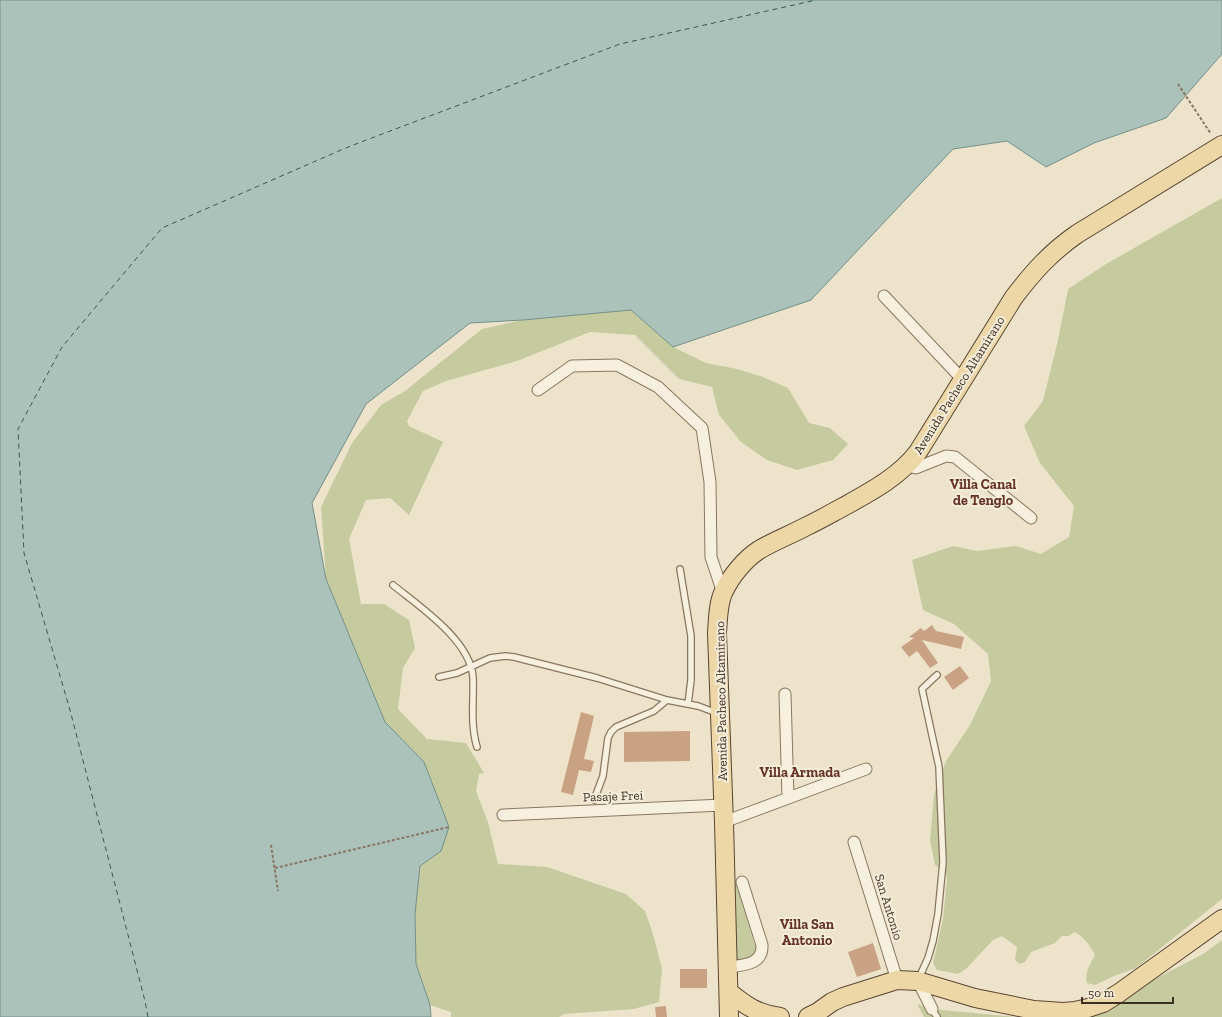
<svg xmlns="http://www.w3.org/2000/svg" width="1222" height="1017" viewBox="0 0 1222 1017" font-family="'Zilla Slab',serif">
<rect width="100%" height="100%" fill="#ede3cb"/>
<path fill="#c5cb9f" d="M 1222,198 L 1222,899 L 1136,968 L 1114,976 L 1106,980 L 1095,985 L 1087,983 C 1084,974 1090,964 1095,955 C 1090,946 1084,936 1074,932 L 1069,936 L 1062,936 L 1055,943 L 1031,952 L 1025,962 L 1020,964 L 1015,960 L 1017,947 L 1002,936 L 993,940 L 966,969 L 958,974 L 937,970 L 933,963 L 943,919 L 947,879 L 946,873 L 935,865 L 930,840 L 934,795 L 946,761 L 970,725 L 991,681 L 988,654 L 954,624 L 923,610 L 912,560 L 953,546 L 977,551 L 1016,546 L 1041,554 L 1069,537 L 1074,506 L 1040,463 L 1024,426 L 1043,401 L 1058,340 L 1068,289 L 1106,264 Z
M 631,310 L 673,347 L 706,363 L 737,369 L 763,377 L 788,388 L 809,423 L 830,428 L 848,444 L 833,460 L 797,470 L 767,460 L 741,442 L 719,415 L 712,387 L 679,379 L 635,335 L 590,332 L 517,361 L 446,381 L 423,391 L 407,421 L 409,426 L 443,442 L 409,515 L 390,498 L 366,500 L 349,539 L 361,604 L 384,604 L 409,620 L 415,648 L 403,668 L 398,709 L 427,739 L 466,743 L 484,773 L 479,774 L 476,791 L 488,822 L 498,864 L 547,867 L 626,894 L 645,911 L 653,934 L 662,969 L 659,1002 L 634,1009 L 564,1014 L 559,1017 L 451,1017 L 451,1012 L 430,1005 L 416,964 L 415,914 L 420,865 L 441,851 L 424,762 L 385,722 L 326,579 L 321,507 L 352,443 L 381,405 L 405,391 L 482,329 L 523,320 Z
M 739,883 L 743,904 L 754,943 L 757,945 L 757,956 L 738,961 L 735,955 L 732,884 Z
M 1222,940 L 1222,1017 L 1082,1017 L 1203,954 Z
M 917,1004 L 932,1009 L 1016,1017 L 924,1017 Z"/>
<path fill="#abc2bb" stroke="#729089" d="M 0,0 L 1222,0 L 1222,54 L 1166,118 L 1094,143 L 1046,167 L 1007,141 L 953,149 L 811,300 L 673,347 L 631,310 L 523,320 L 470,323 L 366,404 L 312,503 L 326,579 L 385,722 L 424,762 L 449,827 L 441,851 L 420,866 L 415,914 L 416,964 L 430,1005 L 431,1017 L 0,1017 Z"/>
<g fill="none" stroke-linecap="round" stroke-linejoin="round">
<path stroke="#325957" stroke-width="1" stroke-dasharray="5 4" stroke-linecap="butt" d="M 148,1017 L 145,1001 L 70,710 L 24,553 L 18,429 L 62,347 L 162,228 L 348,147 L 620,44 L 816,0"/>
</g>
<path fill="#c9a183" d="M 932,625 L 936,631 L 964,637 L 961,649 L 922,640 L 938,663 L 930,668 L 917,651 L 909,657 L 901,647 L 914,638 L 909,637 L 921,628 L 924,631 Z
M 960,666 L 969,678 L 953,690 L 944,677 Z
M 581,712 L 594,716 L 584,759 L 594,761 L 591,772 L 579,770 L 573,795 L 561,792 Z
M 690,731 L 690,761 L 624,762 L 624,732 Z
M 873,943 L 881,969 L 857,977 L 848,952 Z
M 680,969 L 707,969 L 707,988 L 680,988 Z
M 666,1006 L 667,1017 L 656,1017 L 655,1007 Z"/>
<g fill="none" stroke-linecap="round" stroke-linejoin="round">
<g stroke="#897660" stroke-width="8">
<path id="service" d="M 680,569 L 691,636 L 691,680 L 688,704
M 393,585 C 419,606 470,640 473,677 C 474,700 470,724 477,747
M 439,677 L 457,673 L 490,658 L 505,656 L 514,657 L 597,678 L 667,700
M 594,800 L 603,776 L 608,738 L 611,732 L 616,727 L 654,711 L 667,700 L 698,706 L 717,713
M 919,978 L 928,958 L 933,941 L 938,914 L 943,862 L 939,767 L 922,689 L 937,675
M 932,1009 L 937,1017"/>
</g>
<g stroke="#897660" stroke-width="13">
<path id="minor" d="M 884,296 L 963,380
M 538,390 L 572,366 L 617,365 L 658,387 L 702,428 L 710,482 L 711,557 L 723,593
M 907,465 L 916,468 L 946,456 L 955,457 L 1031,518
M 785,694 L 788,798
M 503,815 L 723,805
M 724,822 L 866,769
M 854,842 L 897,980
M 728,967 C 743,965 763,965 762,945 L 742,882
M 918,981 L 932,1009"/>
</g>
<g stroke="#584533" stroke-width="20">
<path id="primary" d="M 729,992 C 746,1006 758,1014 780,1017
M 729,1017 L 724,822 L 717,633 C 718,620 718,602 724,591 C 731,576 745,559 759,550 C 774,541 790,535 805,527 C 818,521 830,514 843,507 C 870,492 899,477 918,452 L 1014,297 C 1034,271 1050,253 1077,234 L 1222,145
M 808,1017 L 818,1012 L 832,1002 L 843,997 L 897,980 L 918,981 L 975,998 L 1034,1010 L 1063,1012 L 1075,1011 L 1088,1008 L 1103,1003 L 1119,993 L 1222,919"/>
</g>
<path stroke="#897660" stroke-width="2" stroke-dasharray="3 2" stroke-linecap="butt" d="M 1178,84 L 1211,134
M 271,845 L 278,891
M 275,868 L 449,827"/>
<use href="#service" stroke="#f8f0de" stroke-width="5.5"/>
<use href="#minor" stroke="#f8f0de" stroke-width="11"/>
<use href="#primary" stroke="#edd7a6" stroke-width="18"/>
</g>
<g text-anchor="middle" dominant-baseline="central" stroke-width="4" stroke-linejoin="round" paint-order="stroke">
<g font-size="13" fill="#3b2e22" stroke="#f5edda">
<text transform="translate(959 385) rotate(-58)">Avenida Pacheco Altamirano</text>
<text transform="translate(721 701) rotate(-91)">Avenida Pacheco Altamirano</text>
<text transform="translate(613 796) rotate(-2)">Pasaje Frei</text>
<text transform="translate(889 907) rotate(73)">San Antonio</text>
</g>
<g font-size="14" font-weight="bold" fill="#653224" stroke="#f5edda">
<text x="983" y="484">Villa Canal<tspan x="983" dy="16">de Tenglo</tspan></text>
<text x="800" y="772">Villa Armada</text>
<text x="807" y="924">Villa San<tspan x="807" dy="16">Antonio</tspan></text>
</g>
</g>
<path d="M1082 997v6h91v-6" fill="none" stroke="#3b2e22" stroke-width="2"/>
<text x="1088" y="997" font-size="12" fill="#3b2e22" stroke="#f5edda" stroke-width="3" paint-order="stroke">50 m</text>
</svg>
